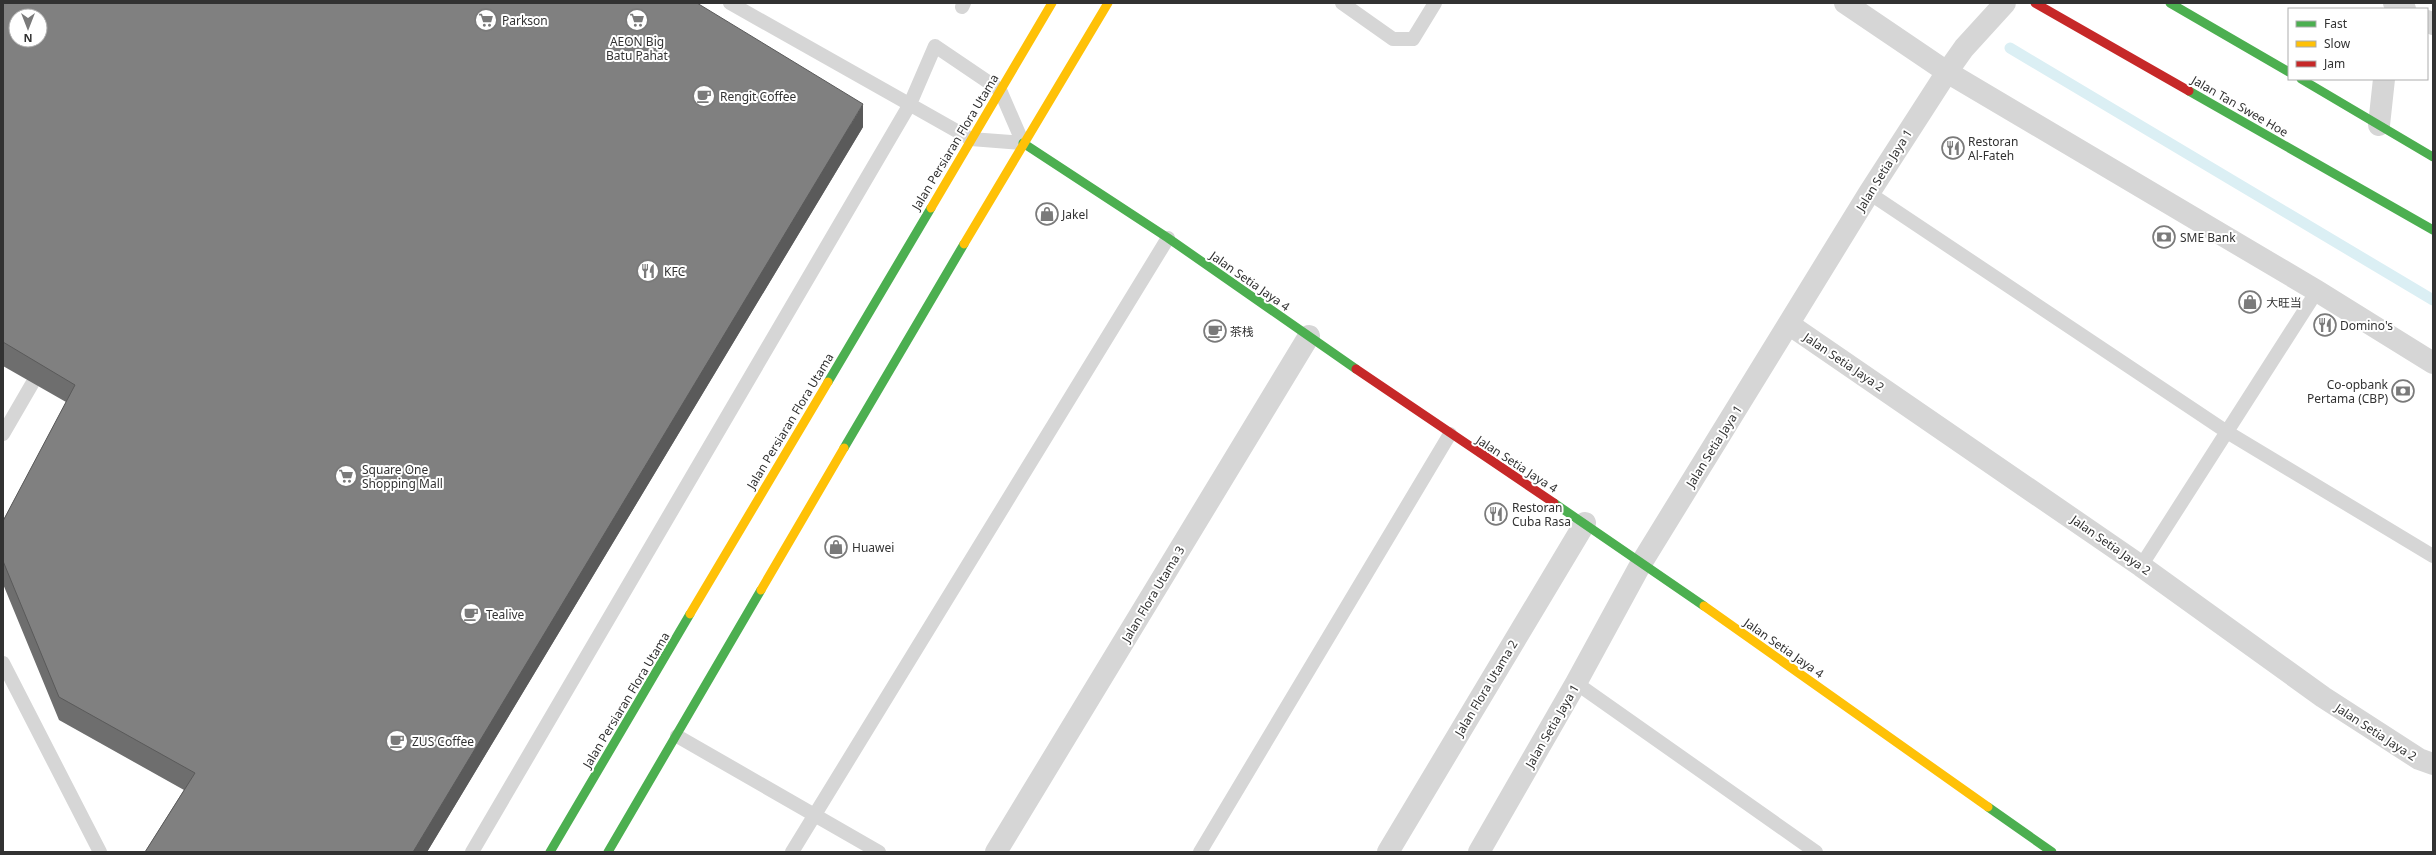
<svg xmlns="http://www.w3.org/2000/svg" width="2436" height="855" viewBox="0 0 2436 855" font-family="'Noto Sans','Noto Sans SC',sans-serif">
<rect width="100%" height="100%" fill="#fff"/>
<g fill="none" stroke-linecap="round" stroke-linejoin="round">
<path stroke="#dbeff4" stroke-width="11" d="M 2010,48 L 2433,300"/>
<path stroke="#d6d6d6" stroke-width="14" d="M 1342,3 L 1393,39 L 1413,39 L 1435,3
M 962,7 L 964,3
M 1869,193 L 2227,432 L 2433,556
M 3,434 L 32,384
M 2141,566 L 2317,291
M 3,663 L 100,852
M 1576,683 L 1816,852
M 677,736 L 879,852
M 472,852 L 910,104 L 935,46 L 1000,90 L 1023,143 L 971,139 L 730,3
M 792,852 L 1168,238
M 1200,852 L 1450,434"/>
<path stroke="#d6d6d6" stroke-width="22" d="M 1845,3 L 1947,72 L 2317,291 L 2433,363
M 2394,3 L 2405,9
M 2427,21 L 2433,24
M 2379,125 L 2384,79
M 1790,325 L 2141,566 L 2323,697 L 2419,759 L 2433,764
M 996,852 L 1309,336
M 1388,852 L 1585,523
M 1479,852 L 1576,683 L 1642,562 L 1869,193 L 1947,72 L 1964,48 L 2005,3"/>
<path stroke="#4caf50" stroke-width="9" d="M 2170,3 L 2289,72
M 2301,79 L 2433,157
M 2189,91 L 2433,230
M 1023,143 L 1168,238 L 1356,369
M 828,382 L 931,208
M 844,448 L 964,244
M 1554,503 L 1704,606
M 1988,807 L 2052,852
M 550,852 L 690,614
M 608,852 L 761,590"/>
<path stroke="#ffc107" stroke-width="9" d="M 931,208 L 1052,3
M 964,244 L 1108,3
M 761,590 L 844,448
M 1704,606 L 1988,807
M 690,614 L 828,382"/>
<path stroke="#c62828" stroke-width="9" d="M 2035,3 L 2189,91
M 1356,369 L 1554,503"/>
</g>
<path fill="#6e6e6e" d="M 3,3 L 863,127 L 427,852 L 145,852 L 184,790 L 59,720 L 3,584 L 3,521 L 66,402 L 3,366 Z"/>
<path fill="#5a5a5a" d="M 863,104 L 863,127 L 427,852 L 413,852 Z"/>
<path fill="#808080" stroke="#5a5a5a" fill-rule="evenodd" d="M 3,3 L 697,3 L 863,104 L 413,852 L 145,852 L 195,773 L 59,697 L 3,561 L 3,521 L 75,385 L 3,342 ZM 16,16 L 40,16 L 40,40 L 16,40 Z"/>
<defs>
<g id="supermarket-ring" transform="scale(1.15)"><circle r="9.5" fill="#fff" stroke="#7a7a7a" stroke-width="1.5"/><path d="M-6-5.5h2.5l.6 2H6L4.5 2H-2.5L-4.4-4H-6ZM-1.5 3.2a1.3 1.3 0 1 0 .1 0ZM3 3.2a1.3 1.3 0 1 0 .1 0Z" fill="#7a7a7a"/></g>
<g id="cafe-ring" transform="scale(1.15)"><circle r="9.5" fill="#fff" stroke="#7a7a7a" stroke-width="1.5"/><path d="M-5.5-4.5H6V0H3Q3 3.5 0 3.5H-2.5Q-5.5 3.5-5.5 0ZM3-3.2v2h1.7v-2ZM-6 4.5H4V6H-6Z" fill="#7a7a7a"/></g>
<g id="restaurant-ring" transform="scale(1.15)"><circle r="9.5" fill="#fff" stroke="#7a7a7a" stroke-width="1.5"/><path d="M-5-6h1v4h1v-4h1v4h1v-4h1v5L-1.5 .5V6h-2V.5L-5-1ZM5-6V6H3V1.5H1.5Q1.5-4 5-6Z" fill="#7a7a7a"/></g>
<g id="shop-ring" transform="scale(1.15)"><circle r="9.5" fill="#fff" stroke="#7a7a7a" stroke-width="1.5"/><path d="M-5-2.5h2.3a2.7 3.5 0 0 1 5.4 0H5L5.5 6h-11ZM-1.5-2.5h3a1.5 2.3 0 0 0-3 0Z" fill="#7a7a7a"/></g>
<g id="bank-ring" transform="scale(1.15)"><circle r="9.5" fill="#fff" stroke="#7a7a7a" stroke-width="1.5"/><path d="M-6-4H6V4H-6ZM0-2.3a2.3 2.3 0 1 0 0 4.6a2.3 2.3 0 1 0 0-4.6Z" fill="#7a7a7a"/></g>
</defs>
<g fill-rule="evenodd">
<use href="#supermarket-ring" x="486" y="20"/>
<use href="#supermarket-ring" x="637" y="20"/>
<use href="#cafe-ring" x="704" y="96"/>
<use href="#restaurant-ring" x="1953" y="148"/>
<use href="#shop-ring" x="1047" y="214"/>
<use href="#bank-ring" x="2164" y="237"/>
<use href="#restaurant-ring" x="648" y="271"/>
<use href="#shop-ring" x="2250" y="302"/>
<use href="#restaurant-ring" x="2325" y="325"/>
<use href="#cafe-ring" x="1215" y="331"/>
<use href="#bank-ring" x="2403" y="391"/>
<use href="#supermarket-ring" x="346" y="476"/>
<use href="#restaurant-ring" x="1496" y="514"/>
<use href="#shop-ring" x="836" y="547"/>
<use href="#cafe-ring" x="471" y="614"/>
<use href="#cafe-ring" x="397" y="741"/>
</g>
<g text-anchor="middle" dominant-baseline="central" stroke-width="4" stroke-linejoin="round" paint-order="stroke">
<g font-size="12" fill="#323232" stroke="#fff" text-anchor="start">
<text x="502" y="20">Parkson</text>
<text x="637" y="41" text-anchor="middle">AEON Big<tspan x="637" dy="14">Batu Pahat</tspan></text>
<text x="720" y="96">Rengit Coffee</text>
<text x="1968" y="141">Restoran<tspan x="1968" dy="14">Al-Fateh</tspan></text>
<text x="1062" y="214">Jakel</text>
<text x="2180" y="237">SME Bank</text>
<text x="664" y="271">KFC</text>
<text x="2266" y="302">大旺当</text>
<text x="2340" y="325">Domino's</text>
<text x="1230" y="331">茶栈</text>
<text x="2388" y="384" text-anchor="end">Co-opbank<tspan x="2388" dy="14">Pertama (CBP)</tspan></text>
<text x="362" y="469">Square One<tspan x="362" dy="14">Shopping Mall</tspan></text>
<text x="1512" y="507">Restoran<tspan x="1512" dy="14">Cuba Rasa</tspan></text>
<text x="852" y="547">Huawei</text>
<text x="486" y="614">Tealive</text>
<text x="412" y="741">ZUS Coffee</text>
</g>
<g font-size="12" fill="#323232" stroke="#fff">
<text transform="translate(2240 106) rotate(30)">Jalan Tan Swee Hoe</text>
<text transform="translate(955 142) rotate(-59)">Jalan Persiaran Flora Utama</text>
<text transform="translate(1884 170) rotate(-58)">Jalan Setia Jaya 1</text>
<text transform="translate(1250 281) rotate(35)">Jalan Setia Jaya 4</text>
<text transform="translate(1844 362) rotate(34)">Jalan Setia Jaya 2</text>
<text transform="translate(790 421) rotate(-59)">Jalan Persiaran Flora Utama</text>
<text transform="translate(1714 446) rotate(-58)">Jalan Setia Jaya 1</text>
<text transform="translate(1517 464) rotate(33)">Jalan Setia Jaya 4</text>
<text transform="translate(2111 545) rotate(35)">Jalan Setia Jaya 2</text>
<text transform="translate(1153 594) rotate(-59)">Jalan Flora Utama 3</text>
<text transform="translate(1784 648) rotate(35)">Jalan Setia Jaya 4</text>
<text transform="translate(1486 688) rotate(-59)">Jalan Flora Utama 2</text>
<text transform="translate(626 700) rotate(-59)">Jalan Persiaran Flora Utama</text>
<text transform="translate(1552 726) rotate(-60)">Jalan Setia Jaya 1</text>
<text transform="translate(2376 732) rotate(33)">Jalan Setia Jaya 2</text>
</g>
</g>
<rect width="2436" height="855" fill="none" stroke="#323232" stroke-width="8"/>
<rect x="2288" y="8" width="140" height="72" fill="#ffffff" stroke="#adadad"/>
<rect x="2296" y="21" width="20" height="6" fill="#4caf50" stroke="#adadad"/>
<text x="2324" y="28" font-size="12" fill="#323232">Fast</text>
<rect x="2296" y="41" width="20" height="6" fill="#ffc107" stroke="#adadad"/>
<text x="2324" y="48" font-size="12" fill="#323232">Slow</text>
<rect x="2296" y="61" width="20" height="6" fill="#c62828" stroke="#adadad"/>
<text x="2324" y="68" font-size="12" fill="#323232">Jam</text>
<g transform="translate(28 28) rotate(180)"><circle r="19" fill="#ffffff" stroke="#adadad"/>
<path d="M0-3L7 15L0 10L-7 15Z" fill="#7a7a7a"/>
<text y="-6" font-size="11" font-weight="bold" text-anchor="middle" fill="#323232">N</text>
</g>
</svg>
